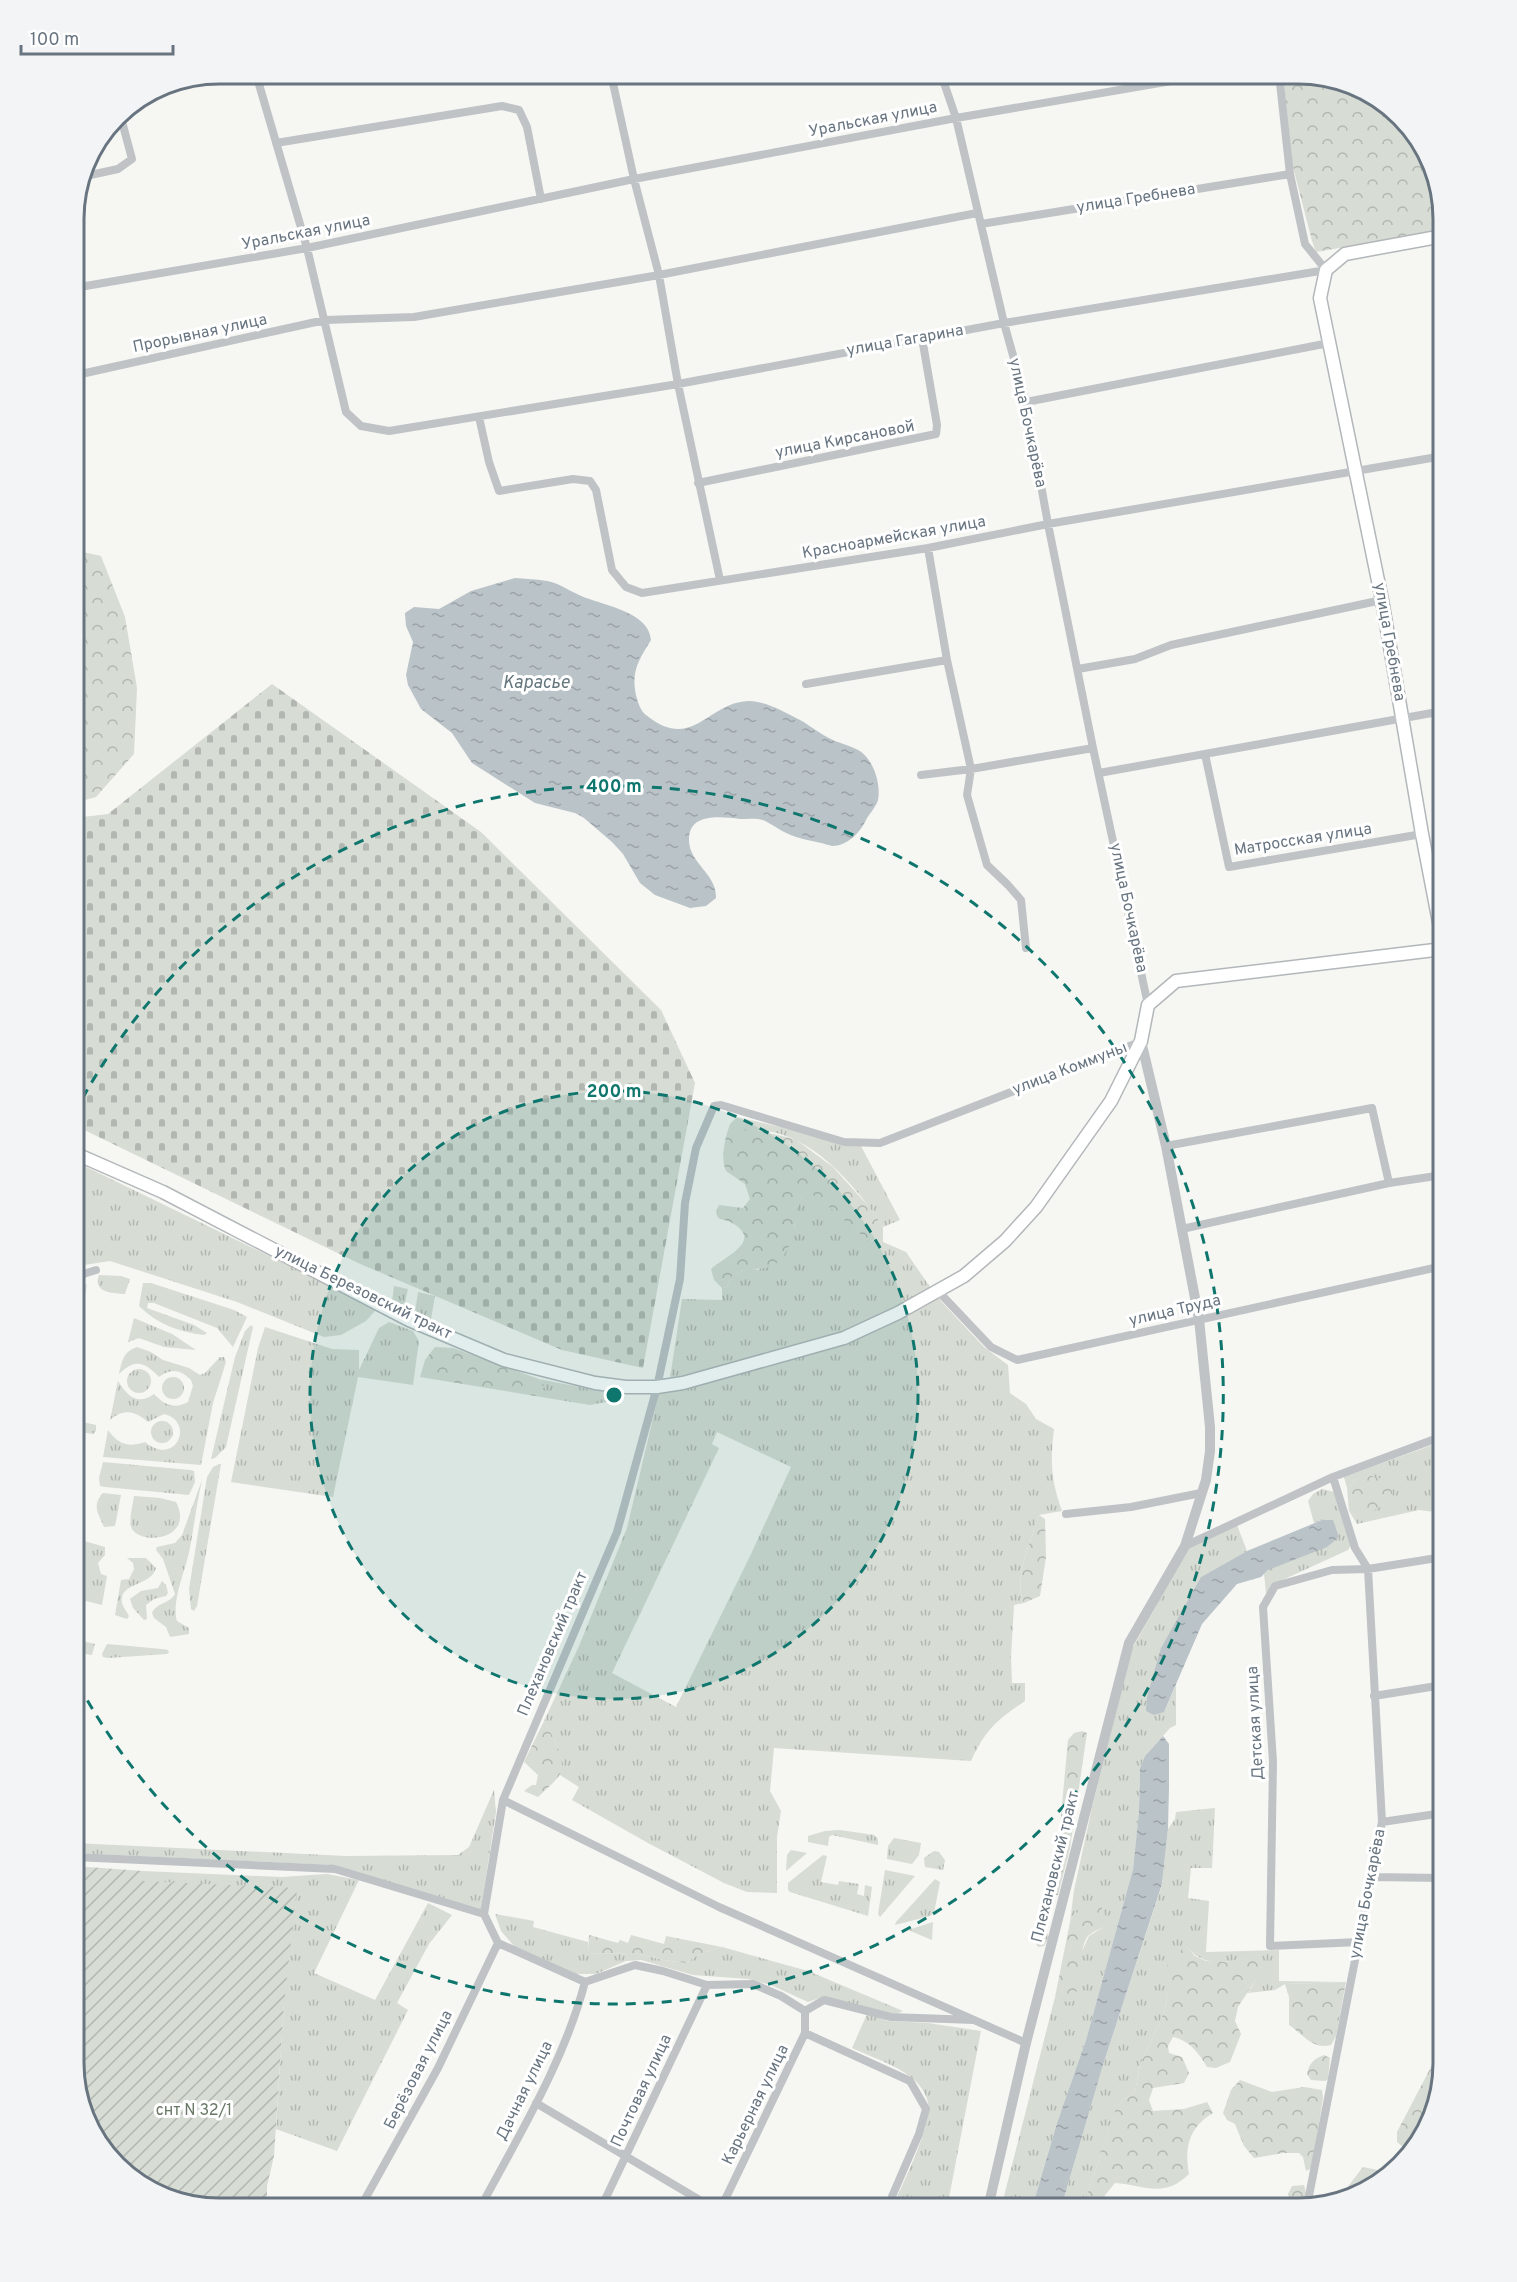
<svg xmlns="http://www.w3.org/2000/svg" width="1517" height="2282" viewBox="0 0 1517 2282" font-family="Overpass,sans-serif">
<defs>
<pattern id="grass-tufts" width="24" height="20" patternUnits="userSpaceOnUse" patternTransform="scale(1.5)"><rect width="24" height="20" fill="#d7dcd4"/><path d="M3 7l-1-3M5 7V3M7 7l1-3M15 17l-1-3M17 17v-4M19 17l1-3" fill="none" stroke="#b2b7b1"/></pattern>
<pattern id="forest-crowns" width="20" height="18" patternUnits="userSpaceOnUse" patternTransform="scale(1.5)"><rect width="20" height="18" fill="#d7dcd4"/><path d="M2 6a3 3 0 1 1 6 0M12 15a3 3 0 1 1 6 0" fill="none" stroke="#b2b7b1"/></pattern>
<pattern id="cemetery-stones" width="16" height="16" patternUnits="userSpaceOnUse" patternTransform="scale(1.5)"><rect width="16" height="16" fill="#d7dcd4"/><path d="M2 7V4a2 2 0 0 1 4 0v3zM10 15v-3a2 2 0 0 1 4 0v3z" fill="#b2b7b1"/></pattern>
<pattern id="garden-furrows" width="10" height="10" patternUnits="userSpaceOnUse" patternTransform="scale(1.5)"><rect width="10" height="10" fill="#d7dcd4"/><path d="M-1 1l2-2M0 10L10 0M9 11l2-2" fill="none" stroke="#b2b7b1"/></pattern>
<pattern id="water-ripples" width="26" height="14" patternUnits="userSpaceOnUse" patternTransform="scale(1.5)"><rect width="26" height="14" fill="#bac3c8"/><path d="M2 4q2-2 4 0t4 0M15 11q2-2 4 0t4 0" fill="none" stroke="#9ba3a8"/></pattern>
</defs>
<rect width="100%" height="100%" fill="#f6f6f3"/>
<path fill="url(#grass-tufts)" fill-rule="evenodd" d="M 737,1117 L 861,1146 L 900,1220 L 883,1227 C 855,1185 812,1133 758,1130 C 748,1130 736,1134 726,1136 L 730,1124 Z
M 74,1161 L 370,1305 L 375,1311 L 366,1321 L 341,1335 L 324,1337 L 237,1302 L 110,1261 L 84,1265 L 74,1287 Z
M 814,1193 L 867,1240 L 883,1242 L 906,1252 L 930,1287 L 887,1313 L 844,1334 L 766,1358 L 670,1378 L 682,1299 L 722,1300 L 722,1288 L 727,1287 L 732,1276 L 748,1268 L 759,1270 L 795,1226 L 796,1212 L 802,1195 Z
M 99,1275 L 121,1276 L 130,1279 L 125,1294 C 112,1293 93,1293 99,1275 Z
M 143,1283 L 151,1283 L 234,1310 L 247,1317 L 233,1347 L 217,1328 L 154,1303 L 148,1303 L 147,1308 L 194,1325 L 207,1333 L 204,1335 C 179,1332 157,1324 139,1306 Z
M 87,1284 L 74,1354 C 74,1337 73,1295 87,1284 Z
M 394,1286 L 408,1289 L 404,1307 L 392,1302 Z
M 418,1292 L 435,1296 L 431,1319 L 415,1312 Z
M 938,1298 L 984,1347 L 1008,1365 L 1010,1393 L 1026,1404 L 1036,1419 L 1054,1429 C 1050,1462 1051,1480 1062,1511 L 1039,1515 C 1032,1540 1012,1579 1024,1603 L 1014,1605 L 1011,1657 L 1012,1683 L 1025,1683 L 1025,1701 C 996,1721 986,1729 971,1761 L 774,1748 L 770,1791 L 781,1811 L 777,1837 L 777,1893 L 747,1892 L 724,1883 L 648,1843 L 572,1800 L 579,1787 L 560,1775 C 565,1755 553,1738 544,1721 L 579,1646 L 627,1528 L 659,1393 L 846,1344 ZM 717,1432 L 791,1467 L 751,1554 L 676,1707 L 612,1673 L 719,1448 L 712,1444 Z
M 134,1318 L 172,1334 L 196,1350 L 164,1347 L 139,1338 L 128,1342 Z
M 389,1322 L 413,1331 L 419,1341 L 413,1385 L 358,1377 L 333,1497 L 231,1482 L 258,1348 L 265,1327 L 332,1349 L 359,1350 L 359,1370 L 379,1328 Z
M 251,1325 L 253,1327 L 226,1447 L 215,1458 L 211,1459 L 235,1357 L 245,1331 Z
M 137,1347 L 151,1352 L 163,1360 L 189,1368 L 200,1375 L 205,1373 L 220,1357 L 224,1357 L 226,1362 L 213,1403 L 201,1465 L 103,1457 L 108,1430 C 118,1444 128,1448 145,1442 C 177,1468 195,1421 164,1414 L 148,1422 C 135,1411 124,1408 110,1420 L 118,1381 C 127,1396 138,1406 154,1394 C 164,1404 173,1410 188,1402 L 193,1386 L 191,1380 C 180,1369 171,1368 159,1377 C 145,1362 135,1358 119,1374 C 122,1361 123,1352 137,1347 Z
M127 1381a12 12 0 1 1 24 0a12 12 0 1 1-24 0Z
M162 1388a11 11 0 1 1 22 0a11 11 0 1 1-22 0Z
M 539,1379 L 611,1393 L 618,1398 L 617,1400 L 590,1405 L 535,1396 L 542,1392 L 544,1385 Z
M 74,1420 L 96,1425 L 96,1431 L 93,1434 L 74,1431 Z
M151 1432a11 11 0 1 1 22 0a11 11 0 1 1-22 0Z
M 1443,1441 L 1443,1513 L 1419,1510 L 1357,1524 L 1349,1511 L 1353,1514 L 1358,1478 L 1347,1488 L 1344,1477 Z
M 103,1462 L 190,1470 L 194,1471 L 195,1482 L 189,1495 L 105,1487 L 100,1486 L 99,1478 Z
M 219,1464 L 221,1464 L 197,1606 L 194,1611 L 191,1609 L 189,1589 L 207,1477 L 213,1467 Z
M 202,1480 C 197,1503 194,1525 190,1548 C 186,1569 171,1602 177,1621 L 189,1628 L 189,1634 L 170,1637 L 166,1627 L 154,1618 L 152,1613 C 157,1602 168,1605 175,1594 L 163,1559 L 156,1550 L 157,1547 L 175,1543 L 182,1535 Z
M 1322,1489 L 1335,1492 L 1351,1545 L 1348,1550 L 1276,1583 L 1266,1593 L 1264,1574 L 1322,1520 L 1314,1523 L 1308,1501 L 1313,1494 Z
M 103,1493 L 121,1495 L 115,1526 L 104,1527 C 99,1514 91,1506 103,1493 Z
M 134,1496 L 160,1498 L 176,1502 C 195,1539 142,1546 132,1529 C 128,1521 133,1505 134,1496 Z
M 1237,1525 L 1247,1551 L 1201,1577 L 1164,1712 L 1176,1685 L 1176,1725 L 1170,1728 L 1145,1756 L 1140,1768 L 1139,1811 L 1133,1869 L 1086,2040 L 1057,2123 L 1032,2208 L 1001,2208 L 1055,1997 L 1059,2001 L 1089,1936 L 1105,1926 L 1077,1909 L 1070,1922 L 1074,1890 L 1092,1808 L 1131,1651 L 1189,1547 Z
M 81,1540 L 105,1547 L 105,1555 L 98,1563 L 101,1574 L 107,1576 L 102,1605 L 74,1598 C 74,1579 69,1555 81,1540 Z
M 127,1558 L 146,1558 L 156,1568 C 151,1587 118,1582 122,1603 C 123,1607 127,1612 129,1616 L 127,1619 L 115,1615 L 121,1580 L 129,1579 L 134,1569 L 133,1563 Z
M 162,1581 L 166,1585 L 168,1593 L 166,1596 L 154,1599 L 146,1605 L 147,1619 L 144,1620 L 133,1608 L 130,1599 L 141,1591 L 158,1588 Z
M 74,1639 L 95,1644 L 92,1655 L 74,1652 Z
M 107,1644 L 162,1649 L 168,1650 L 169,1652 L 167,1654 L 108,1658 L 103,1657 L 102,1654 Z
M 494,1790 L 496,1812 L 481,1909 L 332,1865 L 74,1853 L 74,1843 L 346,1856 L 458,1855 L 469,1847 Z
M 1215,1808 L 1212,1868 L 1191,1868 L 1188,1898 L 1209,1901 L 1206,1952 L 1279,1950 L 1279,1981 L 1346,1982 L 1285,1984 L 1275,1990 L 1248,1993 L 1257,1978 L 1244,1958 C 1221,1964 1203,1966 1186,1946 L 1168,1991 L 1165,2010 L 1140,2065 L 1135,2092 L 1122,2101 L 1116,2109 L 1089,2189 L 1085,2202 L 1086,2208 L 1061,2208 L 1103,2065 L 1162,1885 L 1168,1829 L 1175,1819 L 1176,1812 Z
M 840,1830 L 874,1835 L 878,1839 L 878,1845 L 832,1835 L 829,1837 L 828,1846 L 808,1842 L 808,1836 L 825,1831 Z
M 894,1838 L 921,1843 L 919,1855 L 912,1864 L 887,1859 L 888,1846 Z
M 791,1850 L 807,1853 L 786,1871 L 787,1855 Z
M 934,1851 L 939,1852 L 945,1860 L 943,1870 L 925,1867 L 924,1858 Z
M 823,1855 L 827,1856 L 821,1882 L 838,1885 L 839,1881 L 859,1884 L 857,1894 L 864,1896 L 865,1885 L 872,1887 L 868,1916 L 790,1892 L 788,1890 L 788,1883 Z
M 885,1870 L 915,1876 L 880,1917 L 878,1914 Z
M 143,1871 L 282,1877 L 327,1874 L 359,1880 L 314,1973 L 375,2000 L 428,1903 L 452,1915 L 429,1944 L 397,2003 L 408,2010 L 337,2151 L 276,2129 L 284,2004 L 142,1881 Z
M 935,1879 L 940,1882 L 934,1913 L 930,1916 L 895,1925 L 896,1922 Z
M 495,1914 L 534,1921 L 533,1927 L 588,1942 L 589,1954 L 635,1953 L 663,1960 L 686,1963 L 699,1954 L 722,1947 L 808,1971 L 903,2011 L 896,2014 L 823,1997 L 808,2002 L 771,1985 L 748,1979 L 693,1975 L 641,1960 L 626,1961 L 596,1974 L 575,1974 L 514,1946 L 501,1931 Z
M 933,1922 L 932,1940 L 908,1930 Z
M 867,2014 L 888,2021 L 928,2023 L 981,2031 L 947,2208 L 892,2208 C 901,2187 933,2124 928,2103 C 926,2093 919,2083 911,2077 C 894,2064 871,2057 852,2048 Z"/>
<path fill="url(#forest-crowns)" d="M 1283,74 L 1307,74 L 1371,93 L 1424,147 L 1443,219 L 1443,230 L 1316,252 L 1312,241 L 1293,167 Z
M 74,550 L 101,556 L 125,617 L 137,688 L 134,754 L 96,797 L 74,803 Z
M 757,1130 L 795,1139 L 833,1167 L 870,1208 L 883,1227 L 883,1242 L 867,1240 L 814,1194 L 802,1195 C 794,1216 795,1255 772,1266 C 761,1270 758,1268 749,1269 C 744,1269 737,1274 732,1276 L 727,1287 L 722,1288 L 714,1280 L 711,1269 C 722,1258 765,1241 732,1223 C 728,1220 722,1220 718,1218 L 716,1212 L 719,1205 L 743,1208 L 750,1199 L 745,1184 L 726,1171 L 724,1165 L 723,1154 L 726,1136 L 735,1131 Z
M 435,1347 L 453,1348 L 539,1379 L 544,1385 L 542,1393 L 535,1396 L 420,1377 L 425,1360 Z
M 1371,1476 L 1386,1480 L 1393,1491 C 1388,1506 1369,1516 1353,1514 L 1349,1511 L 1347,1488 L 1358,1478 Z
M 1039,1515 L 1045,1519 L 1046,1557 L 1040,1596 L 1024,1603 C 1012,1579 1032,1540 1039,1515 Z
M 544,1721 C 551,1734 569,1761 559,1776 C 554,1783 545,1790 538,1797 L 524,1791 L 532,1785 L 536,1785 L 538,1775 L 524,1762 Z
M 1082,1731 L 1087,1733 L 1070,1848 L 1058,1895 L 1048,1896 L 1047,1893 L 1059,1837 L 1068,1740 L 1074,1733 Z
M 1090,1901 L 1098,1902 C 1103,1910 1108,1916 1105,1926 C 1100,1929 1092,1932 1088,1936 C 1077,1950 1084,1984 1072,2002 L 1059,2001 L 1055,1997 L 1070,1922 L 1077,1909 Z
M 1043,1930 L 1046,1931 L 1049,1937 L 1044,1946 L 1038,1947 L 1035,1941 L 1038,1932 Z
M 589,1935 L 618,1943 L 620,1940 L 628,1943 L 631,1935 L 664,1944 L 666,1936 L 722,1947 L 699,1954 L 686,1963 L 663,1960 L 635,1953 L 588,1954 Z
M 1186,1946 L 1195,1956 L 1206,1961 L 1226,1962 L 1244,1958 L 1260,1962 L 1257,1978 L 1238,2007 L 1235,2021 L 1241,2034 L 1230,2062 L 1216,2068 L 1207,2067 C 1198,2052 1190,2041 1173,2037 L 1168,2046 L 1169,2053 L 1182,2057 L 1189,2073 L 1184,2083 L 1153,2088 L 1149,2100 L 1153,2111 L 1184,2109 L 1207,2102 L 1213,2113 C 1189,2127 1184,2148 1189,2174 C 1164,2199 1144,2185 1115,2183 L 1105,2195 L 1102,2208 L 1086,2208 L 1085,2202 L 1089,2189 L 1116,2108 L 1122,2101 L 1135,2092 L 1140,2065 L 1165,2010 L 1168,1991 L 1167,1963 Z
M 1346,1982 L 1336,2036 L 1331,2045 C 1312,2050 1303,2034 1289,2025 L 1289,1997 L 1285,1984 Z
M 1443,2044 L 1443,2063 L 1424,2136 L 1416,2144 L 1404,2148 L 1397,2142 L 1397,2132 Z
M 1324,2055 L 1330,2058 L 1328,2079 L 1325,2081 L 1311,2080 L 1307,2074 C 1309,2063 1314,2059 1324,2055 Z
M 1240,2080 L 1272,2092 L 1304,2087 L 1322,2090 L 1323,2098 L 1312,2168 L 1306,2171 L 1303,2157 L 1299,2153 L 1284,2153 L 1254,2158 L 1244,2146 L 1235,2124 L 1227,2120 L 1223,2113 L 1231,2090 Z
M 1363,2167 L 1382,2171 L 1385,2174 L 1370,2189 L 1317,2203 L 1346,2189 Z
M 1304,2185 L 1306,2193 L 1304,2207 L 1290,2208 L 1288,2194 L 1292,2186 Z"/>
<path fill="url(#cemetery-stones)" d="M 272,684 L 481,832 L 661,1010 L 695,1083 L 643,1368 L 562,1350 L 358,1263 L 74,1125 L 74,818 L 108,814 Z"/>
<path fill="url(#garden-furrows)" d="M 74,1866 L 143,1871 L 143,1881 L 297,1888 L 284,2004 L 274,2156 L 267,2186 L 267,2208 L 210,2208 L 146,2189 L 93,2135 L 74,2063 Z"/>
<path fill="url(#water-ripples)" d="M 515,578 C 525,579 536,579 547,581 C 559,583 566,589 577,594 C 598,605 649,610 651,640 C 638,661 630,673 637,699 C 639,705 641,711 646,715 C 693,753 707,702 749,701 C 764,701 783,711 796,718 C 807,723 816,731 827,737 C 837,743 850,745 860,751 C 874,761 881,784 878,800 C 876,807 869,814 866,820 C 860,833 847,846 832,846 C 821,842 808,841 796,837 C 783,833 774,825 763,820 C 757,818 747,819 740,819 C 721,817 688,812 689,841 C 690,864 717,874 716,898 L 706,906 L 690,908 L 655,895 L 640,883 L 623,854 L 612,842 L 584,818 L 575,813 L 535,803 L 472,763 L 452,733 L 421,709 L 408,685 L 406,675 L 413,642 L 406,626 L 405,613 L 414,607 L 439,609 L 471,591 Z
M 1322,1520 L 1333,1520 L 1339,1537 L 1327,1547 L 1268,1570 L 1261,1577 L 1237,1584 L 1202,1624 L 1164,1712 L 1154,1715 L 1146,1711 L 1147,1697 L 1161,1648 L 1201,1577 L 1247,1551 Z
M 1163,1736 L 1169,1744 L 1169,1787 L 1168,1829 L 1162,1884 L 1103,2065 L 1061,2208 L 1032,2208 L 1057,2123 L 1086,2040 L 1133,1869 L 1139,1811 L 1140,1768 L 1145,1756 Z"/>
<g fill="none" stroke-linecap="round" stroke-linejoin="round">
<g stroke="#b3b7ba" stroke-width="15">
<path id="primary" d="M 1443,943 L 1422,834 L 1382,600 L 1320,298 L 1326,270 L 1345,254 L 1443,236
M 74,1153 L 163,1192 L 409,1320 L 504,1360 L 595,1383 L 626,1387 L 657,1387 L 683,1383 L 844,1338 L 898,1313 L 964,1276 L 1005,1241 L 1036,1207 L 1111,1101 L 1141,1041 L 1148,1005 L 1176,981 L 1443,949"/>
</g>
<path stroke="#bfc3c6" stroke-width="8" d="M 256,74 L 307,248 L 346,412 L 361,426 L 389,431 L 678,384 L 1004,323 L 1326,270
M 611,74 L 634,179 L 659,275 L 678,384 L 720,580
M 941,74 L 956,118 L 1004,323 L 1026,402 L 1048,524 L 1093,748 L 1148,1005
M 1279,74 L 1290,174 L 1305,244 L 1326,270
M 159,88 L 224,74
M 276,143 L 502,106 L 519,110 L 527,127 L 541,199
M 81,177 L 118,169 L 132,159 L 120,114
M 981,224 L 1290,174
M 74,288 L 307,248 L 634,179 L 956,118 L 1212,74
M 81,374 L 325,320 L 414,317 L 659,275 L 977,213
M 1026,402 L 1329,343
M 479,417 L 489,462 L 499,491 L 573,479 L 590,481 L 596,490 L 612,570 L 626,587 L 642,593 L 928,548 L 1048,524 L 1443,456
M 698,483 L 936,434 L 937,425 L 922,338
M 928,548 L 947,660 L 971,769 L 967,795 L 987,865 L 1008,885 L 1021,900 L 1026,948
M 1078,669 L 1135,659 L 1171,645 L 1382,600
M 806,684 L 947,660
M 1205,754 L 1229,867 L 1422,834
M 1099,773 L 1443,711
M 921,775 L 971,769 L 1093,748
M 1166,1146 L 1372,1108 L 1389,1183
M 1182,1229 L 1389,1183 L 1443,1175
M 74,1277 L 96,1270
M 937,1290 L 991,1347 L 1017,1360 L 1443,1266
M 1066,1514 L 1131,1507 L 1201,1493
M 1185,1546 L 1333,1477 L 1443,1436
M 1374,1696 L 1443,1685
M 503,1800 L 719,1907 L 1026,2043
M 1382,1822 L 1443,1813
M 74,1857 L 335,1869 L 484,1914 L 498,1943 L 585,1982 L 635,1965 L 663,1971 L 707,1985 L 753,1984 L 781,1996 L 805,2011 L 824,2000 L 891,2017 L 974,2020
M 1372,1877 L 1443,1878
M 484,1914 L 503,1800 L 617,1532 L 657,1387 L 680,1279 L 685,1203 L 696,1148 L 714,1106 L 721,1105 L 844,1142 L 880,1143 L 1140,1042
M 1359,1942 L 1270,1946 L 1273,1762 L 1263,1607 L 1275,1586 L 1332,1570 L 1368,1569 L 1443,1557
M 805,2033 L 910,2081 L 926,2109 L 919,2134 L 887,2208
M 536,2103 L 713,2208
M 1307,2206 L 1382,1822 L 1368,1569 L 1355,1548 L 1333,1477
M 360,2208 L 438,2068 L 498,1943
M 480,2208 C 519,2135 564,2062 585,1982
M 601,2208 L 707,1985
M 721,2208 L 805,2033 L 805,2011"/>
<path stroke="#bfc3c6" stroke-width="10" d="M 988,2208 L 1026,2043 L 1129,1643 L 1185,1546 L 1206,1480 L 1210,1451 L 1210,1427 L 1199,1319 L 1166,1146 L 1141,1041"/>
<use href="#primary" stroke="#fff" stroke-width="12"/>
</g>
<circle cx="614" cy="1395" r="304" fill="#0f766e" fill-opacity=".12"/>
<g fill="none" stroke="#0f766e" stroke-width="3" stroke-dasharray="10 8">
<circle cx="614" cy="1395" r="304"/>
<path d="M74 1114A609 609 0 1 1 74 1676"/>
</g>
<g text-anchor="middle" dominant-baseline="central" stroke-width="6" stroke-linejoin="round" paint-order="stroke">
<g font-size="16" fill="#687581" stroke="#fff">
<text transform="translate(873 120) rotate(-11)">Уральская улица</text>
<text transform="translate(1136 199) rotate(-9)">улица Гребнева</text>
<text transform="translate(306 233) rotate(-11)">Уральская улица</text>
<text transform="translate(200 334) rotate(-12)">Прорывная улица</text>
<text transform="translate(905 341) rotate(-10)">улица Гагарина</text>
<text transform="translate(1027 423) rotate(78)">улица Бочкарёва</text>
<text transform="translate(845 440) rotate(-11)">улица Кирсановой</text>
<text transform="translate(894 538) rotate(-10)">Красноармейская улица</text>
<text transform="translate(1389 642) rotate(80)">улица Гребнева</text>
<text transform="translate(1303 840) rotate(-9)">Матросская улица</text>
<text transform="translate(1128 908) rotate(78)">улица Бочкарёва</text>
<text transform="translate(1070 1069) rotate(-21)">улица Коммуны</text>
<text transform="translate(363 1293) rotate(26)">улица Березовский тракт</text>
<text transform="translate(1175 1311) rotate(-13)">улица Труда</text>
<text transform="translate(553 1644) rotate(-67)">Плехановский тракт</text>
<text transform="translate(1256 1723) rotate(-93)">Детская улица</text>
<text transform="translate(1056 1867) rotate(-76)">Плехановский тракт</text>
<text transform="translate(1368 1894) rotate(-79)">улица Бочкарёва</text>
<text transform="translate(419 2070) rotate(-63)">Берёзовая улица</text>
<text transform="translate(525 2091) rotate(-64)">Дачная улица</text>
<text transform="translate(642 2091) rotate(-65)">Почтовая улица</text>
<text transform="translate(756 2105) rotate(-64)">Карьерная улица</text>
</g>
<g font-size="16" fill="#697966" stroke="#fff">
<text x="194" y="2111">снт N 32/1</text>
</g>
<g font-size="18" font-style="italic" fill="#63757d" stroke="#fff">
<text x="536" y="683">Карасье</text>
</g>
</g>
<path d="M0 0H1517V2282H0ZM219 84H1298A135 135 0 0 1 1433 219V2063A135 135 0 0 1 1298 2198H219A135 135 0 0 1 84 2063V219A135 135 0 0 1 219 84Z" fill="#f3f4f5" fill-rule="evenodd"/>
<path fill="none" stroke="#687581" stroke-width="3" d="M219 84H1298A135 135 0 0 1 1433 219V2063A135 135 0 0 1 1298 2198H219A135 135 0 0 1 84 2063V219A135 135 0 0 1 219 84Z"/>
<circle cx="614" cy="1395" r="9" fill="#0f766e" stroke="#fff" stroke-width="3"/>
<g font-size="18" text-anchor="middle" font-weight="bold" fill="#0f766e" stroke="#fff" stroke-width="6" stroke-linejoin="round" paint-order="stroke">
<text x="614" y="792">400 m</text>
<text x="614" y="1097">200 m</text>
</g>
<path d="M21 45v9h152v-9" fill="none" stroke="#687581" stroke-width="3"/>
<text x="30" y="45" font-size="18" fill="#687581" stroke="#ffffff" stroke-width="4.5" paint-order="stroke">100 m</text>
</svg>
